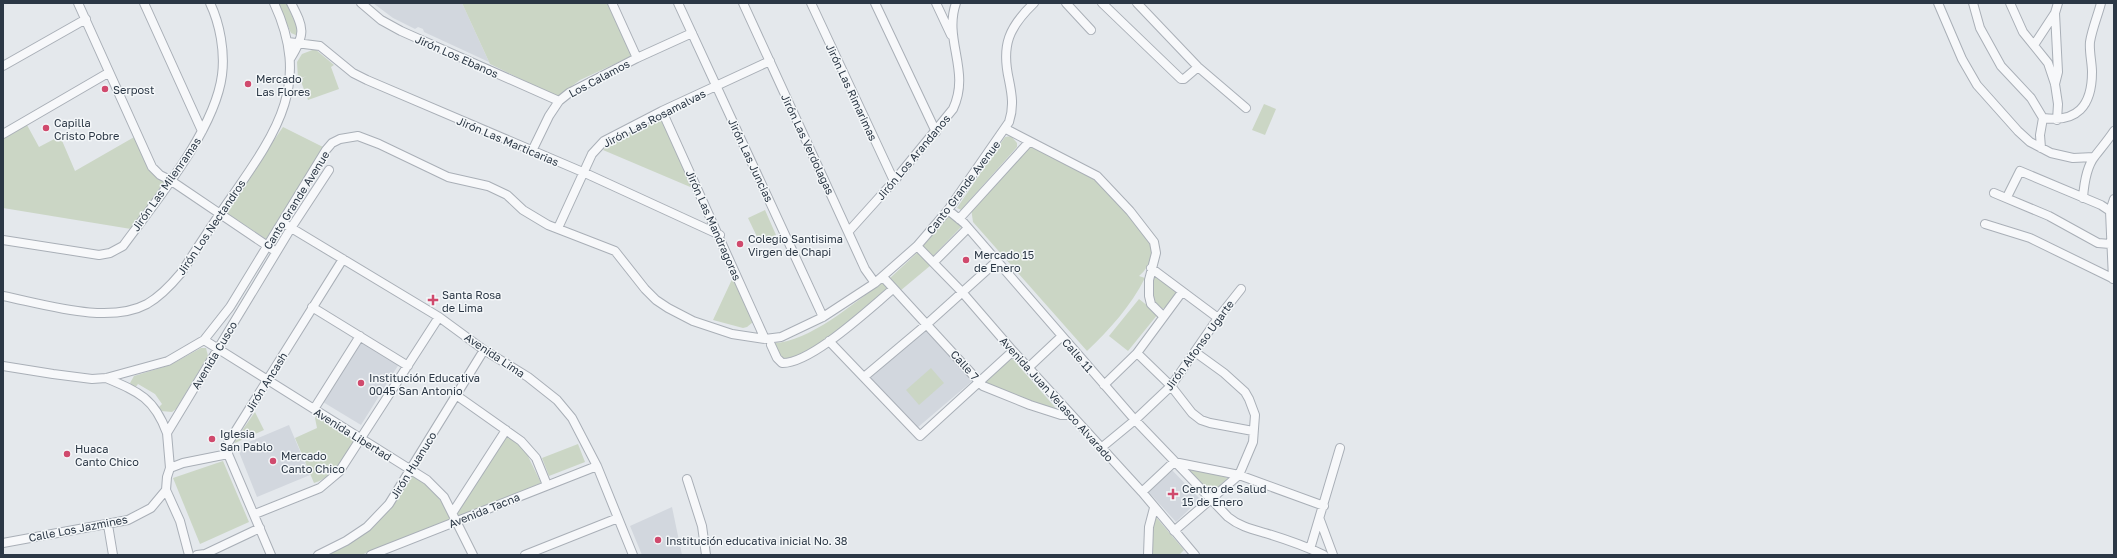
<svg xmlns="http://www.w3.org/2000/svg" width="2117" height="558" viewBox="0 0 2117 558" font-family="'Golos Text',sans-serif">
<rect width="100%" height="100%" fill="#e4e8ec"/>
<path fill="#d2d7de" d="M 373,3 L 462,3 L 489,62 L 424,32 L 423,29 L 418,27 L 415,29 L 393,18 Z
M 928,328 L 972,378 L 971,382 L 917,428 L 870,378 Z
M 361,339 L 399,364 L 361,425 L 323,402 Z
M 289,425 L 310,475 L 257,497 L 237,447 Z
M 1170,468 L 1200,499 L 1176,522 L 1146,489 Z
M 672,507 L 682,555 L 642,555 L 630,526 Z"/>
<path fill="#cbd6c5" d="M 277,3 L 286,3 L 299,31 L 298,36 L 291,33 Z
M 462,3 L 607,3 L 632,56 L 580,80 L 557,97 L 490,64 Z
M 315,49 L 334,65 L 331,67 L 339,89 L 308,100 L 300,79 L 307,76 L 298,79 L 297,62 L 302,54 Z
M 1264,104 L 1276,109 L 1265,135 L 1252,130 Z
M 662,119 L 695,189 L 603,150 L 613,141 Z
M 27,125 L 39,147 L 60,136 L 75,171 L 136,136 L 156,175 L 164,182 L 131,229 L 3,208 L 3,139 Z
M 283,127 L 323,147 L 266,239 L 225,212 Z
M 1011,136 L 1017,143 L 1017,147 L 961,210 L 957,208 L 1005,137 Z
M 1028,147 C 1045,149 1077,165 1092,175 C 1099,180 1148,232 1150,238 C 1155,252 1150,267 1139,276 L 1145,278 C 1131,306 1109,330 1087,351 L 973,222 L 971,208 Z
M 765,210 L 776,235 L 760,243 L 748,218 Z
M 950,215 L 962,226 L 933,256 L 922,245 Z
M 918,252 L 931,265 L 900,291 L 889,279 Z
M 1155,273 L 1179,292 L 1166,307 L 1162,309 C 1148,303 1152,286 1155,273 Z
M 734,275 L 753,318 L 753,322 L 747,327 L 743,328 L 713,320 Z
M 881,283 L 885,283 L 888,290 C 866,307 809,359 783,361 L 777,354 L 774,343 C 809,342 854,303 881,283 Z
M 1139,299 L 1158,314 L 1128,351 L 1109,336 Z
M 201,348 L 206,348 L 208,356 L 176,409 L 172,412 L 161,411 L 158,408 L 162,404 L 155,394 L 138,384 L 135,388 L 130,383 L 134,376 L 170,365 Z
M 1011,357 L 1061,414 L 983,384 Z
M 931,368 L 944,383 L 919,405 L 906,390 Z
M 255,412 L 264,430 L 235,443 L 234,442 Z
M 318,414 L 356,437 C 345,458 338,475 314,483 L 295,438 L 317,428 L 315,418 Z
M 507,433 L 526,452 L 541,483 L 459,517 L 457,512 Z
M 578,444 L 585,462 L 549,476 L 542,458 Z
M 223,461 L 249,522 L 200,544 L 173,478 Z
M 1188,467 L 1228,478 L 1209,495 L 1184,469 Z
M 412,474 C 430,486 442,499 451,519 L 361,555 L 327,555 L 346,545 Z
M 1156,517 L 1184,550 L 1179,555 L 1150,555 L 1151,526 Z"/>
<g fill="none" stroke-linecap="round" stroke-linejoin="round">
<g stroke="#a9afb7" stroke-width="10">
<path id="minor" d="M 78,3 L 152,167 L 160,175 L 170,180 L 272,249
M 144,3 L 202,131
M 361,3 L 381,20 L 401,31 L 559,101
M 612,3 L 637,58
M 678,3 L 823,317
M 743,3 L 865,269 L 875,283
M 811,3 L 894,181
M 875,3 L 936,132
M 936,3 L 951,35
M 1066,3 L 1091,30
M 1102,3 L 1181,79 L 1184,79 L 1198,67
M 1137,3 L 1198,67 L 1246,108
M 1938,3 L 1962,59 L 1977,85 L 2018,131 L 2030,142 L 2051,153 L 2073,158 L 2094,157
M 1973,3 L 1980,28 L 2001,66 L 2031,98 L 2043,118 L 2040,135 L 2041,148
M 2010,3 L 2023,32 L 2048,63 L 2055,84 L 2058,104 L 2057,120
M 2055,13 L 2058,72 L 2055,84
M 288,42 L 320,46 L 353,73 L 367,80 L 585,173 L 720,235
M 2034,45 L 2055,13 L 2058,3
M 290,59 C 306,34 304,28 291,3
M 3,66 L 86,19
M 662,111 L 765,339
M 2043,118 C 2077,123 2092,106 2092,72 C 2092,63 2089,51 2090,42 C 2092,29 2098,15 2101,3
M 1006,129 L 1097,176 L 1130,211 L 1154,242 L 1156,253 L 1149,280 L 1149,296 L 1151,304 L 1163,316
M 3,134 L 108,73
M 532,151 L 549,116 L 559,101 L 569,93 L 637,58 L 692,33
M 1994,193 L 2049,216 L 2098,243 L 2110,244
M 2007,197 L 2020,171 L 2101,205 L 2110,211
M 2083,198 C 2084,184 2086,167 2095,156 C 2102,147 2108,140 2114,131
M 948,210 L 964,223 L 1135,420 L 1228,517 C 1239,526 1251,529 1265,533 C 1285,539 1305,546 1324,555
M 959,219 L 1029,142
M 283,223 L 439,317 L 484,350 L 528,377 L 557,400 L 572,418 L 597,466 L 633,555
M 1985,224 L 2030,238 L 2114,279
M 558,228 L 592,154 L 604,141 L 662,111 L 770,61
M 849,231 L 894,181 L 953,109 C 971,71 943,40 956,3
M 3,240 L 99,255 L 110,253 L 123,246 C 156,201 215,130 222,75 C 225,52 220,24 210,3
M 917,246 L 962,292 L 1013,351 L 1142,492 L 1195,555
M 934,262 L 968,228
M 1151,268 L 1218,318
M 883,277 L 983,386 L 1030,405 L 1061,415 L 1071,415
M 2113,279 L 2110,211 L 2114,199
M 3,296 C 44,304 108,325 147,304 C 161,296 171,285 181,273 C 198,247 215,220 233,195 C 278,130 311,83 274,3
M 312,307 L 408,366
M 204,340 L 427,480 L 444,497 L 473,555
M 829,341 L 920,436 L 1013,351
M 771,345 L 777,358 L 782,363 C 811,364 870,308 893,289
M 1137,353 L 1171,386 L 1192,413 L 1201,420 L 1210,423 L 1253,431
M 3,366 L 53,374 L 92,379 L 106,378 L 168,361 L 204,340 L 230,307 L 326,150 L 332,143 L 340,139 L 358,136 L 379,144 L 448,177 L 488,186 L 507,195 L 523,210 L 548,225 L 615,251 L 645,289 L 656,300 L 668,308 L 693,321 L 732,334 L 765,339 L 781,337 L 823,317 L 875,283 L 917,246 L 948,210 L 1009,122 C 1014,107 1012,95 1009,80 C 1001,45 1009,27 1034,3
M 1028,368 L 1062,336
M 864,377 L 927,324 L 997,261
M 106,378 C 139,392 154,398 167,433
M 1104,385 L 1137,353 L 1182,292
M 456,395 L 521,441 L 536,458 L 547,485
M 314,409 L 360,336
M 1101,448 L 1135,420 L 1171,386 L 1218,318 L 1241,289
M 170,468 L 183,463 L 228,454
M 687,479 L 702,526 L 706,555
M 1142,492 L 1174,462 L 1239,475 L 1324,506
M 453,512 L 506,430
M 255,514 L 320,488 L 339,472 L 439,317
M 1320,520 L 1333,555
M 108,525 L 113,555
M 1174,531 L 1239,475 L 1253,442 L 1255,415 L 1249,399 L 1245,392 L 1224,373 L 1195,352
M 3,543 L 128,520 L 151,508 L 166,490
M 1310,549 L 1340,448
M 189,555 L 180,521 L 166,490 L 167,477 L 170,468 L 167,433 L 291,228 L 329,170
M 197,555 L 205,554 L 260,528
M 271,555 L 228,454 L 228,443 L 343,259
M 318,555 L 346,541 L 367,527 L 389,504 L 484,350
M 371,555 L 597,466
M 525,555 L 618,518
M 1148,555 L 1149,527 L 1154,508"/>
</g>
<use href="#minor" stroke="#f7f8fa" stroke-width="8"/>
</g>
<g fill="#d04a6d" stroke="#f4f7f9" stroke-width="1.5">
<circle cx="248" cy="84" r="4"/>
<circle cx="105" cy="89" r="4"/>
<circle cx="46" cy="128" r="4"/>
<circle cx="740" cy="244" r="4"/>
<circle cx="966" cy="260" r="4"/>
<path d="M431 294h4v4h4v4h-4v4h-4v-4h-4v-4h4z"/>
<circle cx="361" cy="383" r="4"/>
<circle cx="212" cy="439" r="4"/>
<circle cx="67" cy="454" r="4"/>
<circle cx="273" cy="461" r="4"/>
<path d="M1171 488h4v4h4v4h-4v4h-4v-4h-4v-4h4z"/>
<circle cx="658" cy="540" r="4"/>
</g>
<g text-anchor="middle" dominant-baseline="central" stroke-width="3" stroke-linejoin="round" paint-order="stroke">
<g font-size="11" fill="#2b3745" stroke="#f4f7f9">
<text transform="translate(457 56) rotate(24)">Jirón Los Ebanos</text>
<text transform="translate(599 78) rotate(-28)">Los Calamos</text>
<text transform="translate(852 92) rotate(65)">Jirón Las Rimarimas</text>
<text transform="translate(654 118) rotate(-27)">Jirón Las Rosamalvas</text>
<text transform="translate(508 141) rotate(23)">Jirón Las Marticarias</text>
<text transform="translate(808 144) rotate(65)">Jirón Las Verdolagas</text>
<text transform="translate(913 157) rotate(-50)">Jirón Los Arandanos</text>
<text transform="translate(751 160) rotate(65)">Jirón Las Juncias</text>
<text transform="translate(166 184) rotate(-55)">Jirón Las Milenramas</text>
<text transform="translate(963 187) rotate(-53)">Canto Grande Avenue</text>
<text transform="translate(296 200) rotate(-58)">Canto Grande Avenue</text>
<text transform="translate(714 225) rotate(66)">Jirón Las Mandragoras</text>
<text transform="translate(211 227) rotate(-56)">Jirón Los Nectandros</text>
<text transform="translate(1199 345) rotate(-54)">Jirón Alfonso Ugarte</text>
<text transform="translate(214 355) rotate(-59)">Avenida Cusco</text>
<text transform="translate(495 355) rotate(34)">Avenida Lima</text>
<text transform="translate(1078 355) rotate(49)">Calle 11</text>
<text transform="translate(965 365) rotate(48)">Calle 7</text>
<text transform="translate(266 382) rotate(-58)">Jirón Ancash</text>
<text transform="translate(1057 399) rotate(48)">Avenida Juan Velasco Alvarado</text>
<text transform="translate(353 434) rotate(32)">Avenida Libertad</text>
<text transform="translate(413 465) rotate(-58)">Jirón Huanuco</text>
<text transform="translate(484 510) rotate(-22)">Avenida Tacna</text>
<text transform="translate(78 528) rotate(-11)">Calle Los Jazmines</text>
</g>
<g font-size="11" fill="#2b3745" stroke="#f4f7f9" text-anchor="start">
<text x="256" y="78">Mercado<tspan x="256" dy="13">Las Flores</tspan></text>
<text x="113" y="89">Serpost</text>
<text x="54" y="122">Capilla<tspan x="54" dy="13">Cristo Pobre</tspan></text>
<text x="748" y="238">Colegio Santisima<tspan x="748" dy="13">Virgen de Chapi</tspan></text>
<text x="974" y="254">Mercado 15<tspan x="974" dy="13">de Enero</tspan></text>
<text x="442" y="294">Santa Rosa<tspan x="442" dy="13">de Lima</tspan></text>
<text x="369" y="377">Institución Educativa<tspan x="369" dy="13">0045 San Antonio</tspan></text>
<text x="220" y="433">Iglesia<tspan x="220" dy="13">San Pablo</tspan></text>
<text x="75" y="448">Huaca<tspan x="75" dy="13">Canto Chico</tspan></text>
<text x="281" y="455">Mercado<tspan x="281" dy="13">Canto Chico</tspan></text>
<text x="1182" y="488">Centro de Salud<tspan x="1182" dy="13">15 de Enero</tspan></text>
<text x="666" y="540">Institución educativa inicial No. 38</text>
</g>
</g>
<rect width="2117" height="558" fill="none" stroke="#2b3745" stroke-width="8"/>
</svg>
